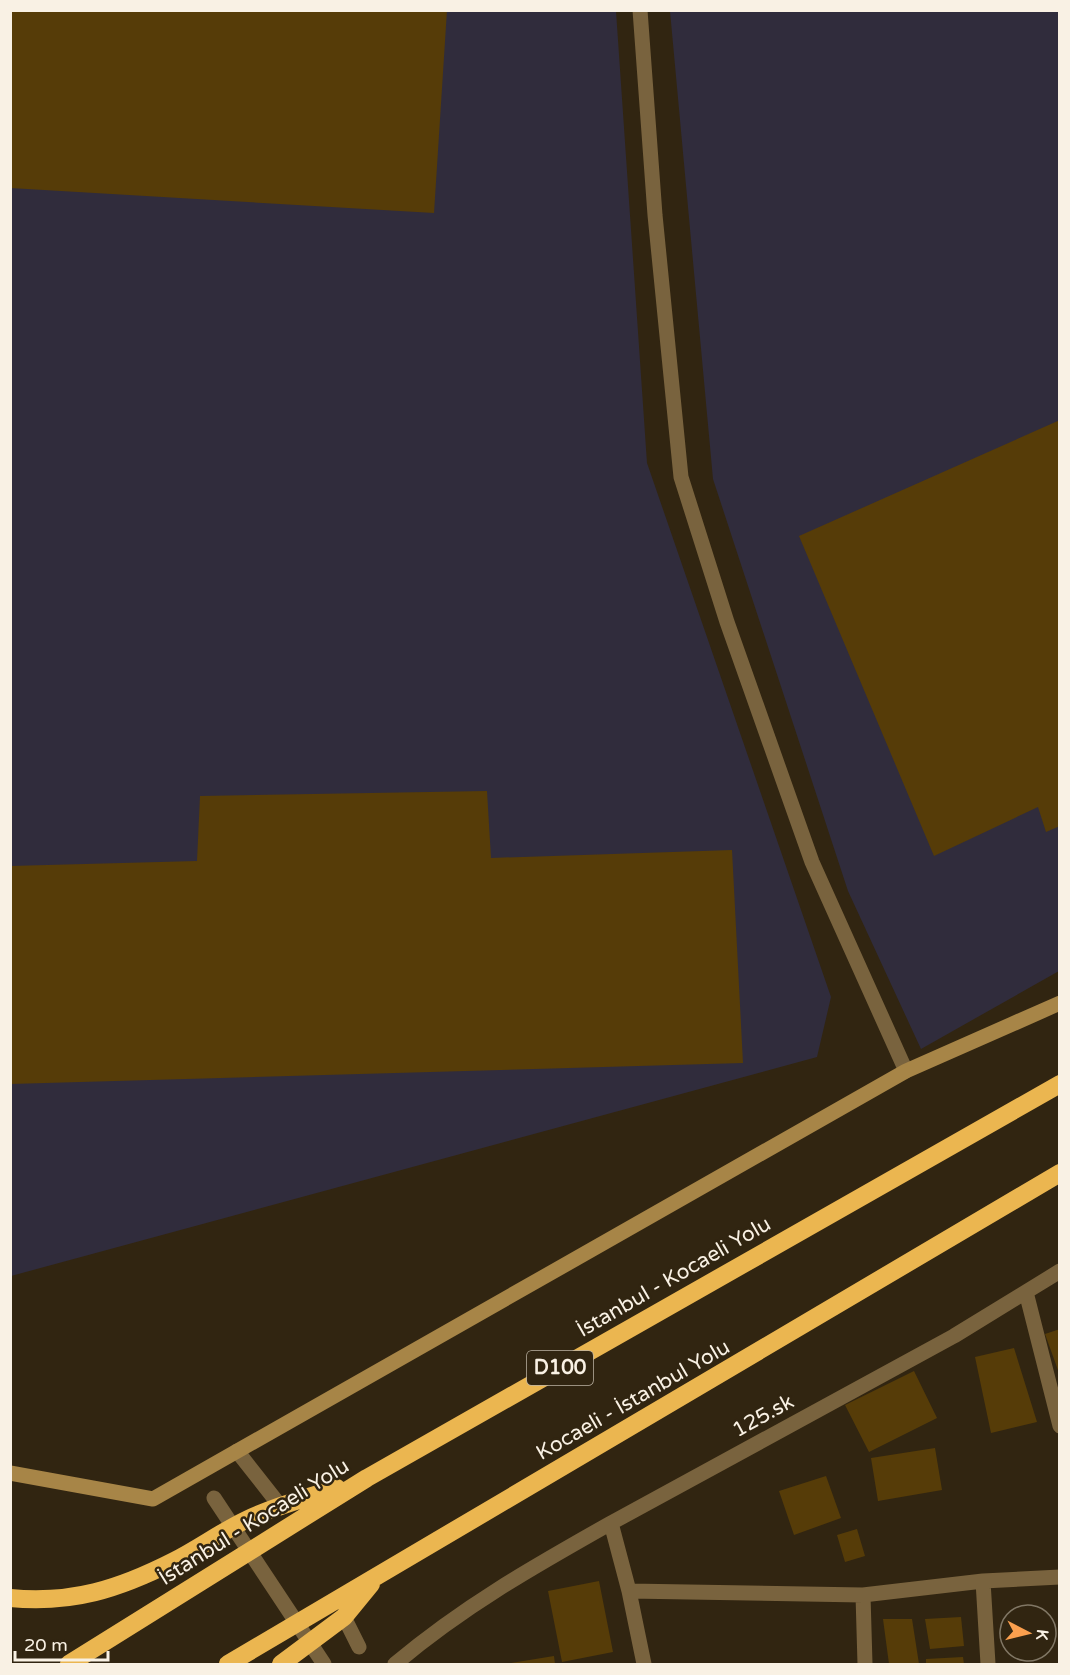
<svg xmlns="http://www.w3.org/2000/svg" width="1070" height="1675" viewBox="0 0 1070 1675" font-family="'Varela Round',sans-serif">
<rect width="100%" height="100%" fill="#312511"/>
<path fill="#302c3c" d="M 11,11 L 616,11 L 647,463 L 831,997 L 817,1057 L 11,1276 Z
M 670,11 L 1059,11 L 1059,971 L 921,1049 L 848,891 L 713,479 Z"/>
<path fill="#563c08" d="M 10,10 L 447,10 L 434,213 L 10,188 Z
M 1060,420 L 1060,826 L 1046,832 L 1038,807 L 934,856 L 799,536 Z
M 487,791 L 491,858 L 732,850 L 743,1063 L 10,1084 L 10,866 L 197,861 L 200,796 Z
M 1060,1329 L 1060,1373 L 1059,1373 L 1045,1334 Z
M 1014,1348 L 1037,1422 L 991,1433 L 975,1357 Z
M 914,1371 L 937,1418 L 869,1452 L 845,1405 Z
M 935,1448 L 942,1490 L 878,1501 L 871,1458 Z
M 826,1476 L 841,1518 L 794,1535 L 779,1491 Z
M 857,1529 L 865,1556 L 845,1562 L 837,1535 Z
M 599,1581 L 613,1652 L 562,1662 L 548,1591 Z
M 961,1617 L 964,1646 L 930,1649 L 925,1619 Z
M 883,1619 L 912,1619 L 919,1664 L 889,1664 Z
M 554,1656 L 555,1664 L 511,1664 L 511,1663 Z
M 963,1657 L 964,1664 L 926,1664 L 926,1659 Z"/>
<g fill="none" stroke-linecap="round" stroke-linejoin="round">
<path stroke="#79633e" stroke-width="15" d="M 640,10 L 655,215 L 681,477 L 727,622 L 812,862 L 906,1071
M 1026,1292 L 1060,1426
M 237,1451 L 281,1507
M 214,1498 L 324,1664
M 983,1581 L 988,1664
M 629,1591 L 863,1595 L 983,1581 L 1060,1577
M 863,1595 L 865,1664
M 344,1617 L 359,1647
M 395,1664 C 464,1606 533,1567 611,1523
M 644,1664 L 629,1591 L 611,1523 L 954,1336 L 1060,1271"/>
<path stroke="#a78547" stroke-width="15" d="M 10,1473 L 153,1499 L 906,1071 L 1060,1003"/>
<path stroke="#ebb650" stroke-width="18" d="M 10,1598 C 72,1604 119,1589 174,1561 C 198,1549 221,1532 246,1520 C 274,1506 307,1498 337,1488
M 69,1664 L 367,1478 L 1060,1084
M 228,1664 L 1060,1173
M 281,1664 L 344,1617 L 371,1584"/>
</g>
<g text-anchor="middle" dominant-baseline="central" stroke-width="5" stroke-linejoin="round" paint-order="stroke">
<rect fill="#312511" stroke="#bdb4a5" stroke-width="1.5" x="527" y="1351" width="66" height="34" rx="4.5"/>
<g font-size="20" font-weight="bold" fill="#f9f1e4">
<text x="560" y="1368">D100</text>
</g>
<g font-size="21" fill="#f9f1e4" stroke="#312511">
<text transform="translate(674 1277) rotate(-30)">İstanbul - Kocaeli Yolu</text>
<text transform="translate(633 1400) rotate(-30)">Kocaeli - İstanbul Yolu</text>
<text transform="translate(763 1416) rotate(-29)">125.sk</text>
<text transform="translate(254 1522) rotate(-32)">İstanbul - Kocaeli Yolu</text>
</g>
</g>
<rect width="1070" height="1675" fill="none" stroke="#f9f1e4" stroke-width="24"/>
<g transform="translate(1028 1633) rotate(97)"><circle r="28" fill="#312511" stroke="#817765" stroke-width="1.5"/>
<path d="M0-4.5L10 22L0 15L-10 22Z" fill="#fa9f4e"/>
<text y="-9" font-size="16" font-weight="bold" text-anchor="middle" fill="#f9f1e4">K</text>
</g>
<path d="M15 1651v9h93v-9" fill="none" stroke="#f9f1e4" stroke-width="3"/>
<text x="24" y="1651" font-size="18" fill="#f9f1e4" stroke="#312511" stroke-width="4.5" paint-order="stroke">20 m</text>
</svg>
